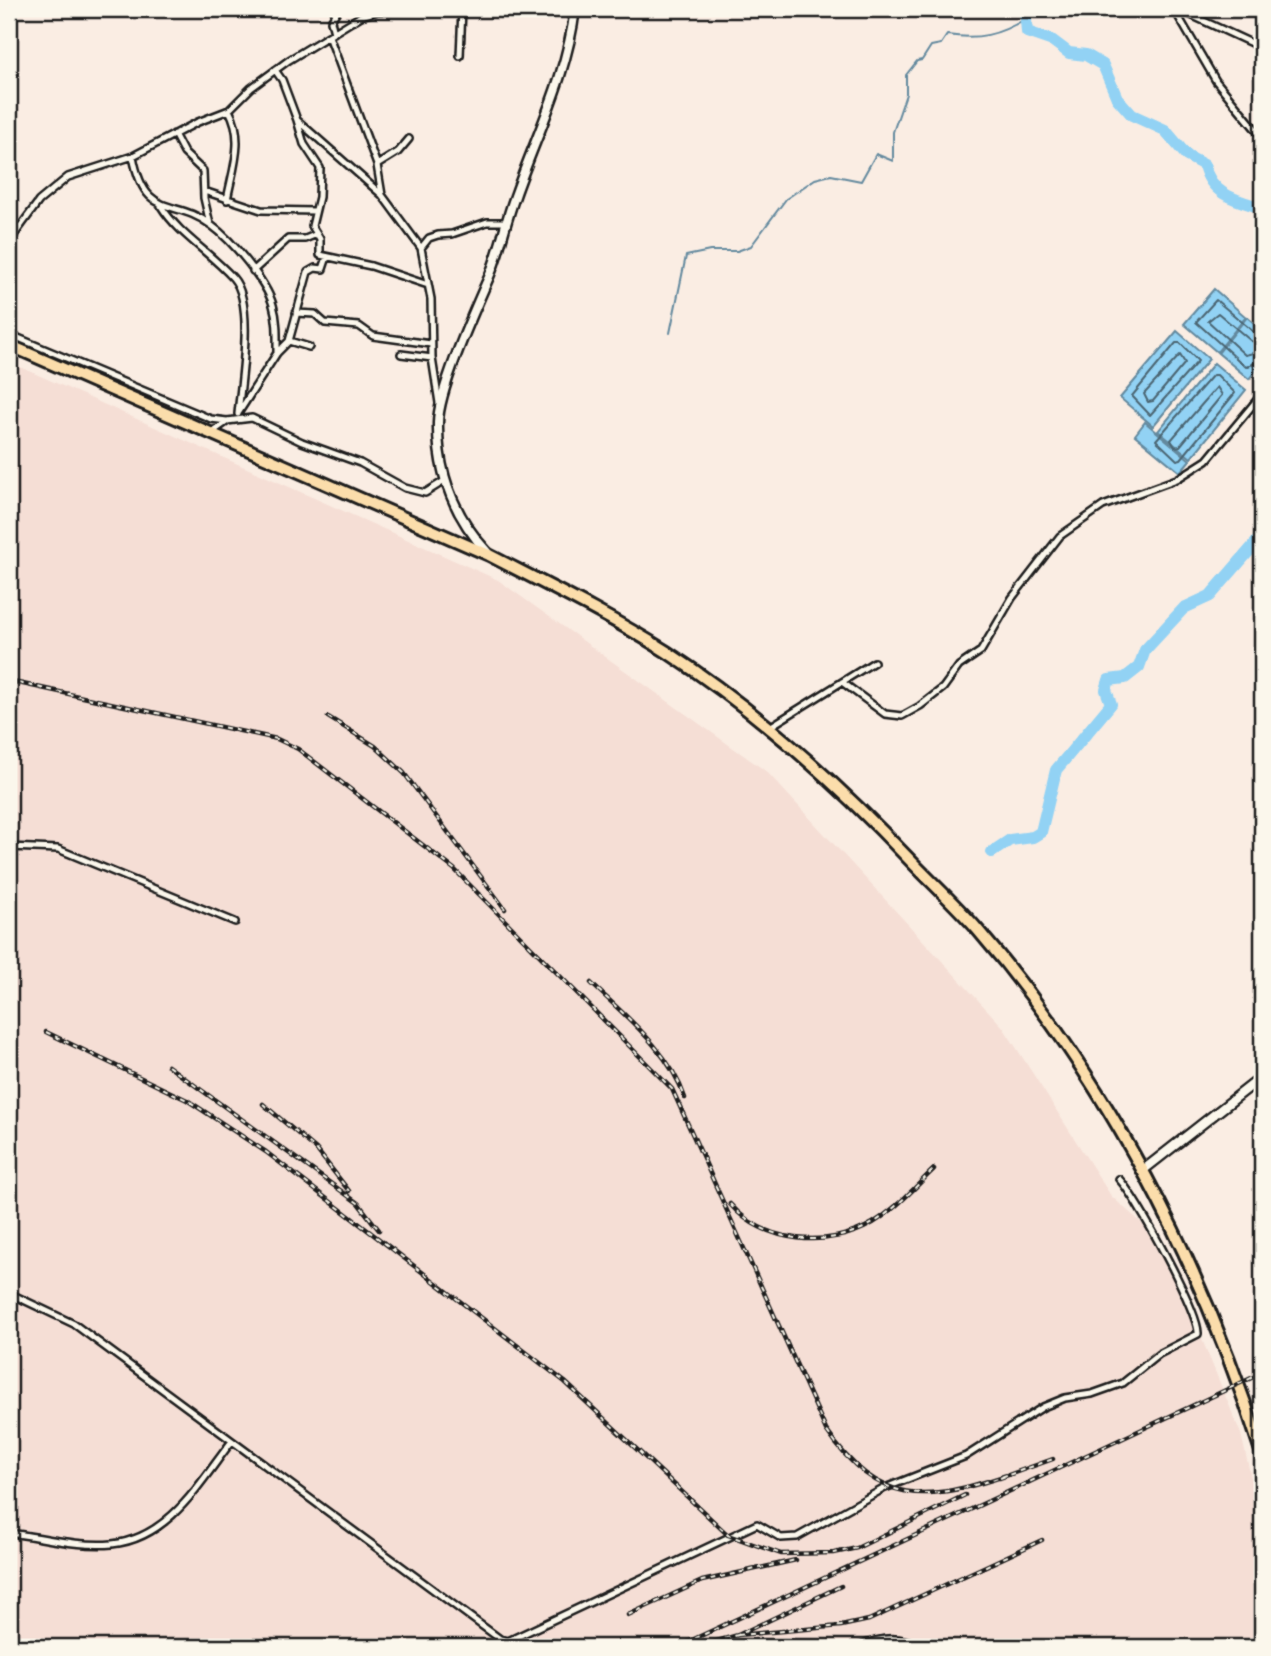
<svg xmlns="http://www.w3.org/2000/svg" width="1271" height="1656" viewBox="0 0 1271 1656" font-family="Dekko,sans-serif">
<rect width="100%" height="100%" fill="#faede3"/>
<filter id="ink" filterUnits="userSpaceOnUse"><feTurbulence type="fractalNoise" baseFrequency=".0143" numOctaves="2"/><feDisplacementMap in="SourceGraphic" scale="14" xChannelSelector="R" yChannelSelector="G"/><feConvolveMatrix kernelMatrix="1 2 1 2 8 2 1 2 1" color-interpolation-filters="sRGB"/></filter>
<g filter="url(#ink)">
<path fill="#f5ded5" d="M 9,362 L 498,580 L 767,772 L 1003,1027 L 1111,1196 L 1161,1240 L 1241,1434 L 1262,1525 L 1262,1647 L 9,1647 Z"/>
<path fill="#92d2f4" stroke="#63899e" stroke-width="2" d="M 1214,289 L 1246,317 L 1217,352 L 1184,324 Z
M 1247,317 L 1262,330 L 1262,363 L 1249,379 L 1218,353 Z
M 1177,331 L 1209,359 L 1153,426 L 1120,398 Z
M 1214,363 L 1246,390 L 1191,458 L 1158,431 Z
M 1145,422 L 1190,460 L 1180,472 L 1135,435 Z"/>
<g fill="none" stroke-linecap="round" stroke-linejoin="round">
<path stroke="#4b6572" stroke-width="2" d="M 1262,334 L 1255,333 L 1216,300 L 1196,322 L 1246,367 L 1262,360
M 1176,343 L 1180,343 L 1198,361 L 1150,415 L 1132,396 Z
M 1262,343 L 1251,341 L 1218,313 L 1208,321 L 1245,355 L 1262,351
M 1180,355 L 1185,363 L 1153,401 L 1148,402 L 1144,394 Z
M 1213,375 L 1217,375 L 1235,393 L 1181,459 L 1177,460 L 1156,440 Z
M 1217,387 L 1222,395 L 1180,446 L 1175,447 L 1171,440 Z"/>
<path stroke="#63899e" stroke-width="2" d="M 670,333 L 686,256 L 710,251 L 737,251 L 751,246 L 786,199 L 815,179 L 831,175 L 861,181 L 876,154 L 893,161 L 893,132 L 906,94 L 906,75 L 917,61 L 922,60 L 931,46 L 941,44 L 947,35 C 978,40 999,35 1025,19"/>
<path stroke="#92d2f4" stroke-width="12" d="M 1025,9 L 1027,32 L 1053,41 L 1069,53 L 1086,55 L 1103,65 L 1117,98 L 1132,115 L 1165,130 L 1187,156 L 1204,165 C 1211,195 1236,200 1262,208
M 992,852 L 1010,840 L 1033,837 L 1041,832 L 1056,770 L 1111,704 L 1106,690 L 1109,680 L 1125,678 L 1139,667 L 1145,650 L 1184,608 L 1210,596 L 1262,536"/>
<g stroke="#1c1c1c" stroke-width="10">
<path id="street" d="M 1174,9 L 1216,81 L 1262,137
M 1178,9 L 1262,48
M 334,33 L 331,21 L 338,9
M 329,36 L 377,165 L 382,195 L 421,248 L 431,299 L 432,358 L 439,403
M 460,56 L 462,9
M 275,70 L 282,80 L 297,120 L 382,195
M 297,120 L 304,144 L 320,168 L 319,197 L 312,226 L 320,239 L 320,255 L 371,266 L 428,285
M 174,134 L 184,153 L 203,171 L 204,198 L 210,224
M 133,156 C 145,221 174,197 211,225 C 232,240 266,281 273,305 C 278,321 277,337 277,353
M 377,165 L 398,152 L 409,139
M 204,191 L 261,210 L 315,211
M 227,200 C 233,168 245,139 229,110
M 161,206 C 179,235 210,252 233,278 C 255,303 241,380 238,414
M 9,242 L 39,201 L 68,177 L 133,156 L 198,122 L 229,110 L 251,88 L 289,60 L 361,16 L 378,11 L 461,9
M 421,248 L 429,238 L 438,235 L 452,234 L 487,222 L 507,222
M 253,271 L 288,239 L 305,239 L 317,234
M 296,313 L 315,314 L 325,323 L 359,326 L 373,336 L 431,344
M 9,334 L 211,419 L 227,421 L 252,418 L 302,442 L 360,463 L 405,488 L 425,493 L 446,480
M 289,341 L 309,347
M 401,354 L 432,358
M 239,412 L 277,353 L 289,341 L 308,272 L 315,268 L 323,269 L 327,257
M 211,433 L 228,421
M 842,682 L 885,714 L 902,716 L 920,706 L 943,688 L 959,666 L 981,651 L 1012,598 L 1060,536 L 1103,506 L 1177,479 L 1207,460 L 1262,394
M 768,728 L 874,662
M 9,847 L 58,849 L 235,922
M 9,1293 L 74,1324 L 500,1639 L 508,1641 L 757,1524 L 781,1538 L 797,1537 L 885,1488 L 966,1456 L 1043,1407 L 1065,1398 L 1092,1394 L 1123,1383 L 1159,1354 L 1198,1334 C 1200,1314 1136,1196 1119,1179
M 9,1533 C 42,1537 78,1547 112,1544 C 170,1538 200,1482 232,1441
M 858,1647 C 883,1636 900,1636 925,1647"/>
</g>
<g stroke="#1c1c1c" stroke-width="13">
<path id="secondary" d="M 488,553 C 455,517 437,473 438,423 C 438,391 475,309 489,277 C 500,251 505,223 515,196 C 537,133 567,76 575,9
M 1142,1171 L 1262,1077"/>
</g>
<g stroke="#1c1c1c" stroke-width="16">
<path id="highway" d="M 9,345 L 489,555 C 549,586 610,616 667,652 C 756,710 836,782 909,859 C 931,882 956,905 977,929 C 1108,1080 1202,1264 1262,1454"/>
</g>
<use href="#street" stroke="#fbf7ec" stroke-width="5"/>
<use href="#secondary" stroke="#fbf7ec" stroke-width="8"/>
<use href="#highway" stroke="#fbddab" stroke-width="10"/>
<g stroke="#1c1c1c" stroke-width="4.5">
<path id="rail" d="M 9,681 L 277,739 L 298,749 L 454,869 L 672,1089 L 826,1430 C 879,1507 926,1502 1007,1475
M 328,717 L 375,746 L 404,773 L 505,909
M 591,983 C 626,1017 669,1050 685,1098
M 46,1032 L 187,1100 L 266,1152 L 565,1382 L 728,1535 L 781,1554 L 834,1553 L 857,1548 L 965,1495
M 168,1066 L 358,1203 L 379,1230
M 263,1104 L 316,1149 L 349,1191
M 730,1204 C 764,1244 829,1249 873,1223 C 896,1209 915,1187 934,1169
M 1000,1478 L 1053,1459
M 628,1615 L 702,1581 L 796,1560
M 738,1635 L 841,1626 L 869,1620 L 1042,1540
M 677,1647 L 1262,1373
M 696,1647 L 738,1635 L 841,1586"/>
</g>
<use href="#rail" stroke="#fbf7ec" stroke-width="2" stroke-dasharray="5" stroke-linecap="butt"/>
</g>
</g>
<rect width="1271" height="1656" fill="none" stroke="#fbf7ec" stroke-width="35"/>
<rect x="18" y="18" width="1236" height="1621" fill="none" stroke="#1c1c1c" stroke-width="2.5" filter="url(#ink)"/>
</svg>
